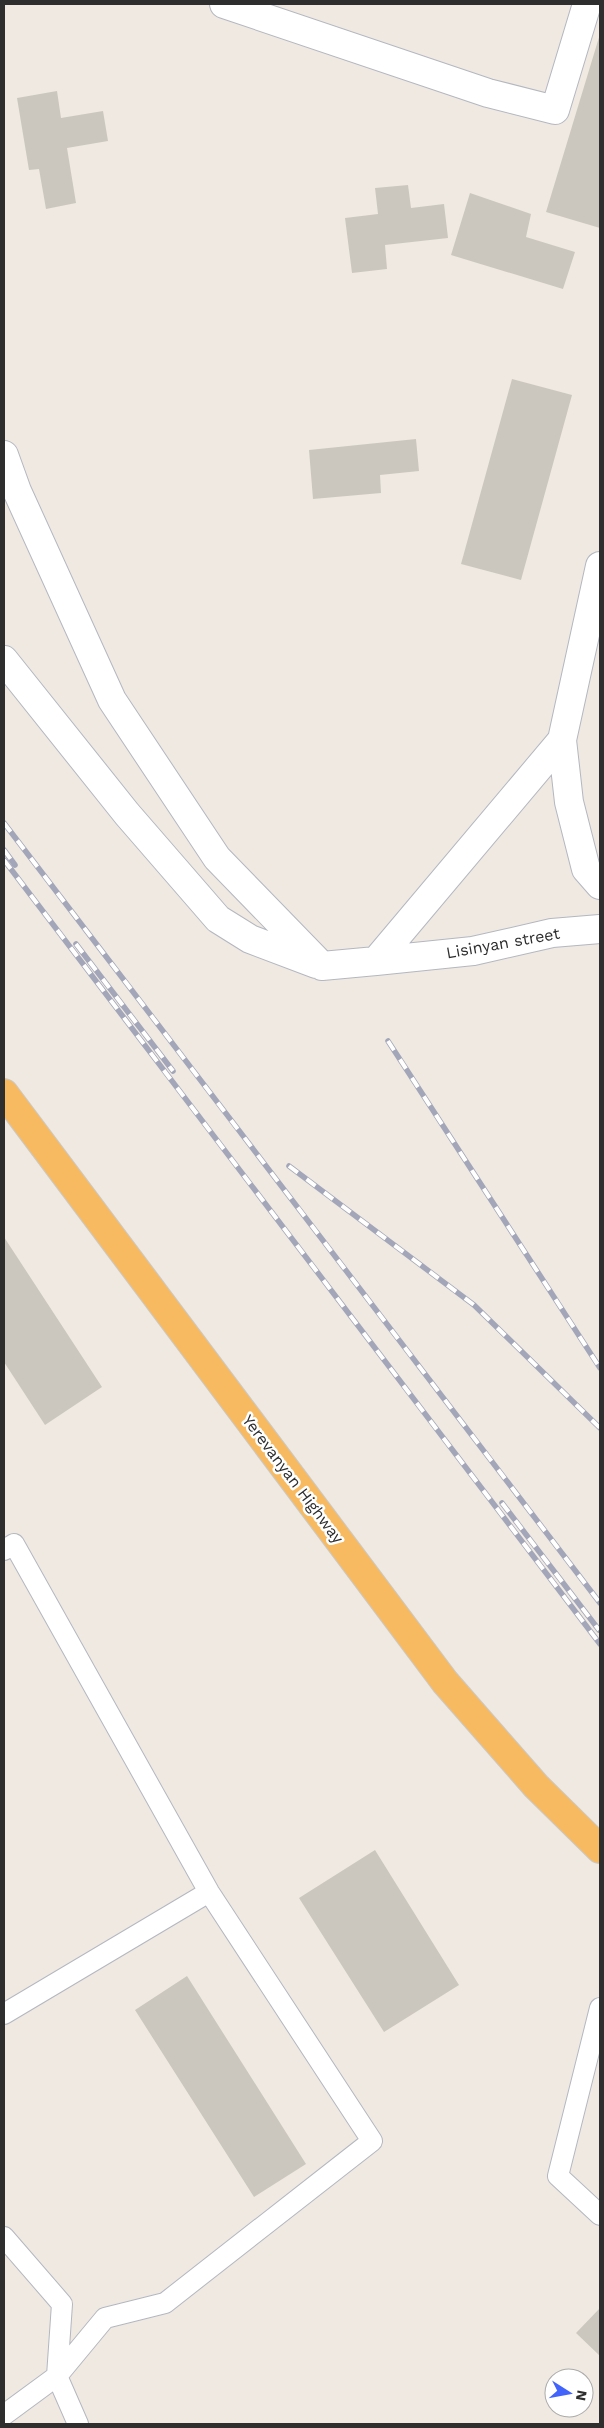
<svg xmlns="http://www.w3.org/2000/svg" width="604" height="2428" viewBox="0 0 604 2428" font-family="'Work Sans',sans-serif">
<rect width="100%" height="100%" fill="#efe9e1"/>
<path fill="#cbc7bf" d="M 600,34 L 600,228 L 546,212 Z
M 57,91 L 61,118 L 103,111 L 108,141 L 67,148 L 76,203 L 46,209 L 39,169 L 29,170 L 17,98 Z
M 408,185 L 411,208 L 444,204 L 448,238 L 385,245 L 387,269 L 352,273 L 345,218 L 378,214 L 375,188 Z
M 470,193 L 531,214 L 526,237 L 575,252 L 563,289 L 451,255 Z
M 512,379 L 572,395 L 521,580 L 461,564 Z
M 416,439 L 419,471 L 380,475 L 381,493 L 313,499 L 309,450 Z
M 4,1237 L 102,1387 L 45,1425 L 4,1362 Z
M 375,1850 L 459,1985 L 384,2032 L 299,1898 Z
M 187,1976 L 306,2164 L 254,2197 L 135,2010 Z
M 600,2308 L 600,2356 L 576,2333 Z"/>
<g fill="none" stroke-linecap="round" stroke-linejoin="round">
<g stroke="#b4b7c1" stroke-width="22">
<path id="service" d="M 4,1550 L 14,1544 L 209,1892 L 372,2141 L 165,2303 L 105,2318 L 57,2376 L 4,2415
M 600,2008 L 558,2176 L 600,2215
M 4,2014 L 209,1892
M 4,2237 L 62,2304 L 57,2376 L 78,2424"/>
</g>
<g stroke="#b4b7c1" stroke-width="30">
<path id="minor" d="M 224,4 L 488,93 L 555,110 L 587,4
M 4,455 L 17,491 L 112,700 L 217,858 L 322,966 L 376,961 L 562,740
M 600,566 L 562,740 L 569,802 L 586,869 L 600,885
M 4,660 L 127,814 L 218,919 L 250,939 L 316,964
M 376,961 L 473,951 L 552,933 L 600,929"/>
</g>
<g stroke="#c9c9c9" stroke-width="30">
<path id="trunk" d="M 4,1093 L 445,1682 L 536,1786 L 600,1849"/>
</g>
<use href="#service" stroke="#fff" stroke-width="20"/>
<use href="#minor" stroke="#fff" stroke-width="28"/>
<use href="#trunk" stroke="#f8ba60" stroke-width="28"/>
<g stroke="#a3a6b8" stroke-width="5.5">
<path id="rail" d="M 4,823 L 600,1603
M 4,850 L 15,865
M 4,860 L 600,1644
M 76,944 L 173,1071
M 388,1041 L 600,1368
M 289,1166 L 474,1305 L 600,1428
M 502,1503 L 599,1630"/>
</g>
<use href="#rail" stroke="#fff" stroke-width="4" stroke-dasharray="11" stroke-linecap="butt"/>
</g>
<g text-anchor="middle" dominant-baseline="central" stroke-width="5" stroke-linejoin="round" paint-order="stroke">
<g font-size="16" fill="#2e2e2e" stroke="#fff">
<text transform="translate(503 943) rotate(-10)">Lisinyan street</text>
<text transform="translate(293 1479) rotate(53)">Yerevanyan Highway</text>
</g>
</g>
<rect width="604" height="2428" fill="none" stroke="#2e2e2e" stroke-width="10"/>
<g transform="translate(569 2393) rotate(101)"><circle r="24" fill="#ffffff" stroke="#ababab"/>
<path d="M0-4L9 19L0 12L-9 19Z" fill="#4264fb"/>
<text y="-8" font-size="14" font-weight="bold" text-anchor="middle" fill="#2e2e2e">N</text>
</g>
</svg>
